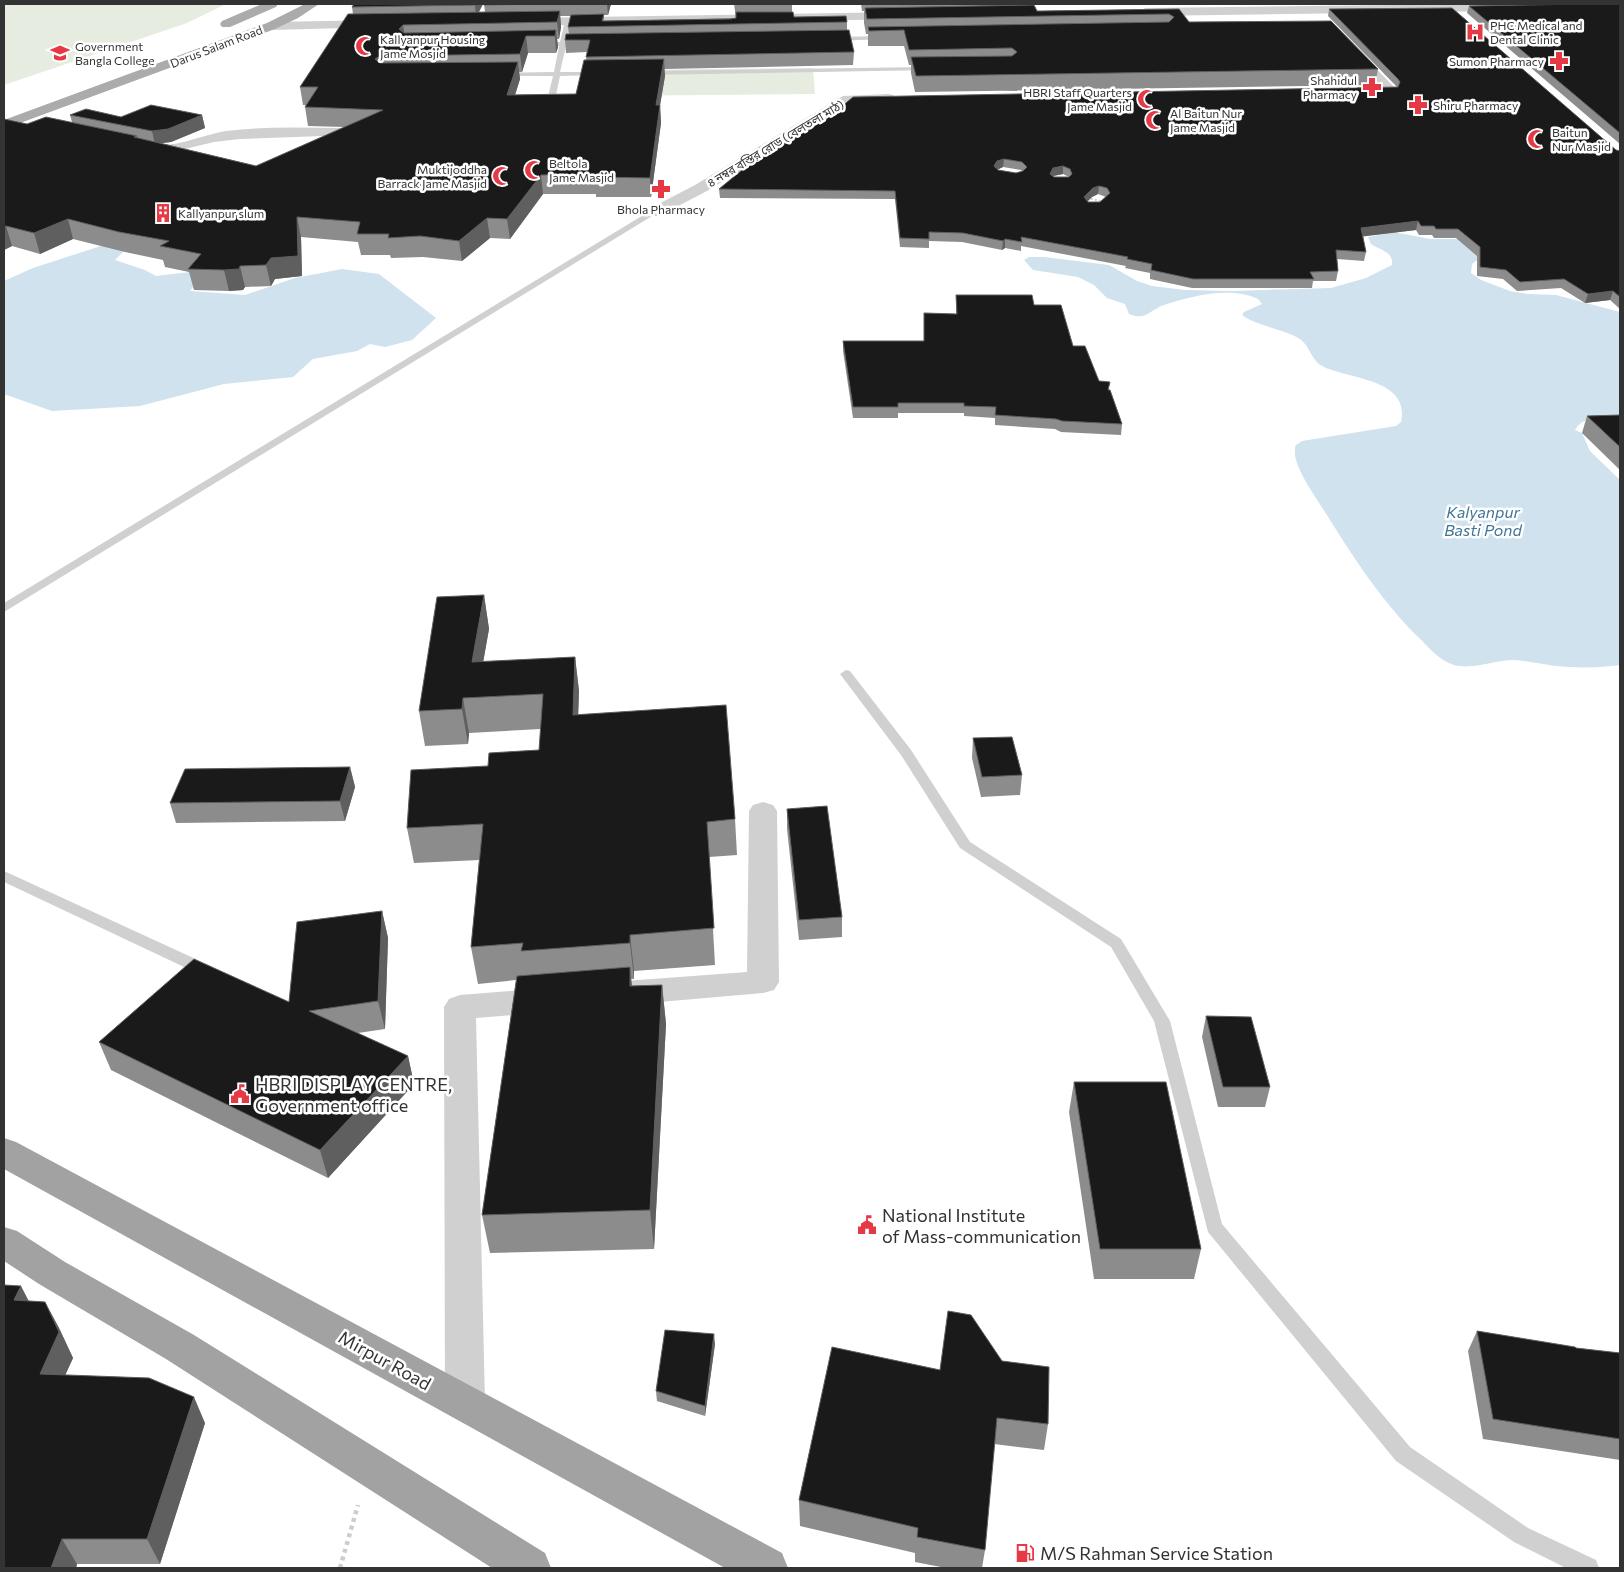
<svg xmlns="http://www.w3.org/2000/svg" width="1624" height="1572" viewBox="0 0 1624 1572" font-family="Commissioner,'Noto Sans Bengali',sans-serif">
<rect width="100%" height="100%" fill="#fff"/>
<path fill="#e6ecdf" d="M 4,4 L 226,4 L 187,23 L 4,85 Z
M 813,68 L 815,94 L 592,96 L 598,70 Z"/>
<path fill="#cfe2ee" d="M 1394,232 L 1430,239 L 1466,239 L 1480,258 L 1472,264 L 1471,273 L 1481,280 L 1510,291 L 1528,294 L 1556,295 L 1620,312 L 1620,419 C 1605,419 1583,414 1575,430 L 1582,433 L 1590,451 L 1620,480 L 1620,665 C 1600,668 1576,668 1556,666 C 1542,664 1528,661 1514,660 C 1494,660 1474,670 1454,665 C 1438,660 1429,647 1418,637 C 1379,598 1352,555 1323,509 C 1314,494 1289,461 1296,445 L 1302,441 L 1396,426 L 1401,422 C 1411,378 1346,379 1322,366 C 1311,360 1310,346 1300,339 C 1282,328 1259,327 1242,315 L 1244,312 L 1262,304 L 1258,299 C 1230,286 1192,296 1164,305 C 1149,310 1147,321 1129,314 L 1125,304 L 1107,298 L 1094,285 L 1078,277 L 1033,270 L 1024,260 L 1029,257 L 1044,257 L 1109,265 L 1137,281 L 1152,286 L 1185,290 L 1231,291 L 1331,288 L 1366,278 L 1392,265 C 1394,252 1380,250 1371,244 L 1368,237 Z
M 110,243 L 124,251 L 115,260 L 145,270 L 156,276 L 207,270 L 190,291 L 245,295 L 295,278 L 342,269 L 379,274 L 436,318 L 412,340 L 385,347 L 370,344 L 357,351 L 313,359 L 293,377 L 224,384 L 140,406 L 52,411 L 4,394 L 4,281 L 33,268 Z"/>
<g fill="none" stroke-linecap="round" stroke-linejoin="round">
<path stroke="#cdcdcd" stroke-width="2" stroke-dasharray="2 2" stroke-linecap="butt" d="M 1087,198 L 1105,202"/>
<path stroke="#cdcdcd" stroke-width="4.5" stroke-dasharray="4 4" stroke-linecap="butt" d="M 340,1568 L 358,1505"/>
<path fill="#d0d0d0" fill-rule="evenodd" d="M 568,19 L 571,21 L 567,42 L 583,42 L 586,44 L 583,46 L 566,46 L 560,72 L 599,72 L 602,74 L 601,75 L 560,76 L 554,105 L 550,107 L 546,105 L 553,76 L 499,76 L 498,75 L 501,73 L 554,72 L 559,46 L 539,46 L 536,44 L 539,42 L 560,42 L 565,21 Z
M 885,36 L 888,38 L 887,39 L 832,41 L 829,39 L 832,37 Z
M 929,67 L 931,68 L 931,70 L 646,75 L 643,73 L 646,71 Z
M 650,211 L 657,213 L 4,612 L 4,603 Z
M 846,670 L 850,671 L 911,750 L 970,842 L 1121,939 L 1170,1021 L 1222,1224 L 1410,1447 L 1528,1528 L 1596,1560 L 1599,1568 L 1566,1568 L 1514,1542 L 1396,1461 L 1208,1232 L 1154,1021 L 1111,947 L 960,848 L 901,755 L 840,674 Z
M 4,871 L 213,967 L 215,971 L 213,975 L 207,977 L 201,975 L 4,882 Z"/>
<path fill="#d0d0d0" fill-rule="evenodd" d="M 1476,4 L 1507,4 L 1511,7 L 1505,11 L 1145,16 L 1139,12 L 1145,8 Z
M 902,12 L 908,16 L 906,19 L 523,26 L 517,22 L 523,18 Z
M 380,20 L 386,24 L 384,27 L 271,30 L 265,26 L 271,22 Z
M 1351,47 L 1356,48 L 1395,88 L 1397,91 L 1395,94 L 1353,95 L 1351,92 L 1353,89 L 1379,87 L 1344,51 Z
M 888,94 L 893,95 L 895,98 L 893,101 L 851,103 L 707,191 L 659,216 L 647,216 L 645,213 L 647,210 L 695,185 L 843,96 Z
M 345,128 L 350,129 L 352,132 L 350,135 L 240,139 L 214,142 L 164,154 L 136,151 L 134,148 L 136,145 C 148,142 161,146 174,144 C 191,141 208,134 226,131 C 265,126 305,128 345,128 Z
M 763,802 L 773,805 L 777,811 L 779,982 L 774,990 L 763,993 L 625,1005 L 614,1001 L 609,993 L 614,985 L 625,981 L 747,972 L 749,811 L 753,805 Z
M 550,988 L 561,992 L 566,1000 L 561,1008 L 550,1012 L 476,1018 L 485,1403 L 479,1416 L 465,1421 L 451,1416 L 445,1403 L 444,1007 L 449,999 L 460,995 Z"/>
<path fill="#ababab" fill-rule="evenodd" d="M 262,4 L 278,4 L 276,7 L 230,27 L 222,27 L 220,24 L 222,21 Z
M 305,4 L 319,4 L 298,18 L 275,29 L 4,129 L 4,120 L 267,23 Z"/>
<path fill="#a2a2a2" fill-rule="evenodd" d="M 4,1138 L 16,1142 L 782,1553 L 788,1568 L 725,1568 L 4,1169 Z
M 4,1227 L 17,1231 L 65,1262 L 194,1335 L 545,1553 L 551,1568 L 492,1568 L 166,1359 L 39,1284 L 4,1261 Z"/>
</g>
<path fill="#8c8c8c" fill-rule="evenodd" d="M 483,4 L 479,12 L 485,12 L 484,4 L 611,4 L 608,15 L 604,15 L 604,21 L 736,18 L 734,4 L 792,4 L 792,12 L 794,17 L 847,22 L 847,30 L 854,52 L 853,65 L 664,69 L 665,76 L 660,105 L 661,123 L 651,197 L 596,197 L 596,194 L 543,194 L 510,239 L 490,238 L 462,261 L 423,257 L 391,258 L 390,255 L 361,255 L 358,242 L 301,237 L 302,276 L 275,279 L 271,286 L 245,287 L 243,290 L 229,291 L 194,290 L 189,272 L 165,267 L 163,260 L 125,252 L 73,239 L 40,254 L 12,246 L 4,250 L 4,119 L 27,124 L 72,122 L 70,115 L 121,117 L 202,115 L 205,128 L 171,142 L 161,143 L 256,166 L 344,127 L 308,126 L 305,107 L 306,105 L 303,105 L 300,87 L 353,14 L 352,7 ZM 560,16 L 570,16 L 568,27 L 569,34 L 565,40 L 566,53 L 587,52 L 586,60 L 576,94 L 515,95 L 520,79 L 519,72 L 522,72 L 528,53 L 556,53 L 558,47 L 557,39 L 559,39 L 561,27 Z
M 861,4 L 1026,4 L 1026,5 L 1037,11 L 1041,11 L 1179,9 L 1189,22 L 1378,69 L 1375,85 L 915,92 L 911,73 L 911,65 L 909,65 L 904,46 L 868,46 L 868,34 L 866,34 L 864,23 L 864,11 L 862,11 Z
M 1620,4 L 1620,144 L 1467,13 L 1469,6 Z
M 1329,9 L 1616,150 L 1620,151 L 1620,309 L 1610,300 L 1585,303 L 1561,288 L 1517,291 L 1503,279 L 1477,276 L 1477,256 L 1456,238 L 1434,238 L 1432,235 L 1419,235 L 1416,230 L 1363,236 L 1366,252 L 1364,261 L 1337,259 L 1338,271 L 1336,281 L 1313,281 L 1312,288 L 1192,288 L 1150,279 L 1150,273 L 1125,268 L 1126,266 L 1021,246 L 1021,251 L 1005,248 L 1002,250 L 962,242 L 929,241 L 929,248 L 900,247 L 895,199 L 720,198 L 719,189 L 779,147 L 790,140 L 822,123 L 1397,87 L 1328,16 ZM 1003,167 L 1021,170 L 1022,171 L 1016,173 L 998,170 L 997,169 ZM 1063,174 L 1069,177 L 1054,177 L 1053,176 ZM 1098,194 L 1106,197 L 1100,202 L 1088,202 L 1087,201 L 1092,197 Z
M 956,295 L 1034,305 L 1073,346 L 1099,381 L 1110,390 L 1122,424 L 1121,435 L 1061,432 L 1055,429 L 995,425 L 995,418 L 964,416 L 964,413 L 898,413 L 898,418 L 853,418 L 843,351 L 843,341 L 923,341 L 956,314 Z
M 1620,415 L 1620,470 L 1582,433 L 1587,416 Z
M 484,595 L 489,629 L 483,662 L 575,657 L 579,691 L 578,715 L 735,819 L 737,855 L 709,857 L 715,965 L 634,971 L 634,979 L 631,979 L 632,986 L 662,985 L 666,1024 L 654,1249 L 490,1253 L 482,1215 L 516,980 L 478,984 L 471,947 L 479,860 L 414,863 L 407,828 L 488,766 L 539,750 L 541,729 L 469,733 L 468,744 L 425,746 L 419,711 Z
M 973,738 L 1022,775 L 1020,795 L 981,797 L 972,758 Z
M 350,767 L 355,787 L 345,821 L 176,823 L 170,803 Z
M 787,809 L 842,917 L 842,937 L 799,940 L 787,829 Z
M 382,911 L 388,938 L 385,1029 L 358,1033 L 408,1056 L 414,1084 L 328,1178 L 111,1070 L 99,1042 L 289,1002 Z
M 1206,1016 L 1270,1087 L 1265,1107 L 1218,1107 L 1202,1037 Z
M 1074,1082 L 1201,1249 L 1194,1279 L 1094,1279 L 1069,1112 Z
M 29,1301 L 45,1302 L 59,1328 L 73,1358 L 65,1375 L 205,1423 L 160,1564 L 77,1564 L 76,1568 L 4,1568 Z
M 1477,1331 L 1576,1348 L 1620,1353 L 1620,1460 L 1483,1439 L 1468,1351 Z
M 715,1344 L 705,1416 L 657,1401 L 656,1391 Z
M 1002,1361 L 1048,1424 L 1044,1450 L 994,1444 L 985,1550 L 982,1568 L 946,1568 L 915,1562 L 915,1553 L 800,1526 L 799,1500 L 940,1370 Z"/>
<path fill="#5f5f5f" d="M 476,4 L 483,4 L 476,17 L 475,5 Z
M 607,4 L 611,4 L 608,15 Z
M 560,11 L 561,27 L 559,39 L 557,22 Z
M 403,25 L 406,42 L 399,29 Z
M 556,30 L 558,47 L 556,53 L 555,36 Z
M 526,36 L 528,53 L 522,72 L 520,54 Z
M 380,56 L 383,73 L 375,59 Z
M 664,59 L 665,76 L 657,123 L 656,105 Z
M 518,62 L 520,79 L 509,114 L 507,95 Z
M 660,105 L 661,123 L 651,197 L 650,178 Z
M 202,115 L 205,128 L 171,142 L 155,144 L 152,131 Z
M 1004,159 L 1003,167 L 997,170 L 994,166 L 997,161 Z
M 1063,166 L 1063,174 L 1053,176 L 1050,174 L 1053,168 Z
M 541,175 L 543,194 L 510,239 L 507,219 Z
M 1099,186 L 1098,194 L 1092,197 L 1083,206 L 1084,197 L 1093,188 Z
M 297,217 L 301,237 L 302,276 L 275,279 L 271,286 L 266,265 Z
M 487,218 L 490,238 L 462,261 L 459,241 Z
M 68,219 L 73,239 L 40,254 L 34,233 Z
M 1418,221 L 1416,230 L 1359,237 L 1361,228 Z
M 6,226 L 12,246 L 4,250 L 4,227 Z
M 1005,239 L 1005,248 L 1002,250 L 1003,241 Z
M 240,266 L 245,287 L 243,290 L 229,291 L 224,270 Z
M 1613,291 L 1610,300 L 1585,303 L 1588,294 Z
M 484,595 L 489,629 L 477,697 L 472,662 Z
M 575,657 L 579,691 L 577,750 L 573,715 Z
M 463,698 L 469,733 L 468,744 L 462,709 Z
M 350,767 L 355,787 L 345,821 L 340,801 Z
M 382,911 L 388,938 L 385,1029 L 378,1001 Z
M 630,935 L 634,971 L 634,979 L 630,943 Z
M 630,967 L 634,1006 L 630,986 Z
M 662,985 L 666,1024 L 654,1249 L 650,1210 Z
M 408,1056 L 414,1084 L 328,1178 L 320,1150 Z
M 21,1286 L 35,1313 L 14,1300 Z
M 45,1302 L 59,1328 L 73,1358 L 54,1400 L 40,1374 Z
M 714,1334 L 715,1344 L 705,1416 L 705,1406 Z
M 194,1397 L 205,1423 L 160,1564 L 147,1539 Z
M 62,1539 L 77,1564 L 76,1568 L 51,1568 Z"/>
<path fill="#1a1a1a" stroke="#5f5f5f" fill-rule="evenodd" d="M 354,4 L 476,4 L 475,5 L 352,7 Z
M 484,4 L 546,4 L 484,5 Z
M 1585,4 L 1620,4 L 1620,133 L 1469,6 Z
M 1034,5 L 1037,11 L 1041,11 L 1179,9 L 1189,22 L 1331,21 L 1378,69 L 916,76 L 911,57 L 1012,56 L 1017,52 L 1012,48 L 909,50 L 904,30 L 869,31 L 868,27 L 1169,22 L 1174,17 L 1169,14 L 867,19 L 865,8 Z
M 1452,8 L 1616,150 L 1620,151 L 1620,297 L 1613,291 L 1588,294 L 1564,279 L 1520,282 L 1506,270 L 1480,267 L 1480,247 L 1458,229 L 1436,229 L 1434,226 L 1421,226 L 1418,221 L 1361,228 L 1366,252 L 1336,250 L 1338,271 L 1310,272 L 1314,279 L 1193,279 L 1151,270 L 1152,264 L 1127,259 L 1128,257 L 1021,237 L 1022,242 L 1005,239 L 1003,241 L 963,233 L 929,232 L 929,239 L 900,238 L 895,191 L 719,189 L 771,146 L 779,147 L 786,139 L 790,140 L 805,127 L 812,128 L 818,123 L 822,123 L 853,97 L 1398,87 L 1400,82 L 1398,79 L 1329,9 ZM 1004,159 L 1022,162 L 1027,167 L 1023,171 L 1016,173 L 998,170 L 994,166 L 997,161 ZM 1063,166 L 1070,169 L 1072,174 L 1069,177 L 1054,177 L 1050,174 L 1053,168 ZM 1099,186 L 1107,188 L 1110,193 L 1100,202 L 1088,202 L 1084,197 L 1093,188 Z
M 560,11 L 557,22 L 403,25 L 399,29 L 404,33 L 556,30 L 555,36 L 526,36 L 520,54 L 380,56 L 375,59 L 380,63 L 518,62 L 507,95 L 576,94 L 584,60 L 664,59 L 656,105 L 660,105 L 650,178 L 594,177 L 595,174 L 541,175 L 507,219 L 487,218 L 459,241 L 420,236 L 388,238 L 389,234 L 357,234 L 360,222 L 297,217 L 298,256 L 271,258 L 266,265 L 240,266 L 239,269 L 224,270 L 188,269 L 201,254 L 160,246 L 169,241 L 119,232 L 68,219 L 34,233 L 6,226 L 4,227 L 4,119 L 27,124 L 46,117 L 137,136 L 134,137 L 256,166 L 383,110 L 305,107 L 318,87 L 300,87 L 348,14 Z
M 736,12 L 793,12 L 794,17 L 846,16 L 847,22 L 568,27 L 571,15 L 604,14 L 602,21 L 730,19 L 736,18 Z
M 849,30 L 854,52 L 586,57 L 590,40 L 565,40 L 566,34 Z
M 151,105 L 202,115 L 168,129 L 152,131 L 70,115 L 86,109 L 121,117 Z
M 956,295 L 1032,295 L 1034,305 L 1061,305 L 1073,346 L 1085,346 L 1099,381 L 1110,382 L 1108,390 L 1110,390 L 1122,424 L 1062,421 L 1056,419 L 995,415 L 996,407 L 964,406 L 964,403 L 898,403 L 898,407 L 853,407 L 843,341 L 924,341 L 924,313 L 957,314 Z
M 1620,415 L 1620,447 L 1587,416 Z
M 484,595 L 472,662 L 575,657 L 573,715 L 726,705 L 735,819 L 707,822 L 714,928 L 630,935 L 630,943 L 521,951 L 523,943 L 471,947 L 483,824 L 407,828 L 411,770 L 488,766 L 489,753 L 539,750 L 543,694 L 463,698 L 462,709 L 419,711 L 437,597 Z
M 1012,737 L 1022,775 L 982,777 L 973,738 Z
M 350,767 L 340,801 L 170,803 L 185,769 Z
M 827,806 L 842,917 L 799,920 L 787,809 Z
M 382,911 L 378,1001 L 309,1011 L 408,1056 L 320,1150 L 99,1042 L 194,959 L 289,1002 L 297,922 Z
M 630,967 L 630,986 L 662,985 L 650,1210 L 482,1215 L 517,976 Z
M 1206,1016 L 1251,1017 L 1270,1087 L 1223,1087 Z
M 1074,1082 L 1166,1082 L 1201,1249 L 1100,1249 Z
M 4,1285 L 21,1286 L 14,1300 L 45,1302 L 59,1332 L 40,1374 L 149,1378 L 194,1397 L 147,1539 L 62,1539 L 51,1568 L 4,1568 Z
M 948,1311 L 971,1315 L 1002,1361 L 1049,1367 L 1048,1424 L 997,1418 L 985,1550 L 917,1537 L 918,1528 L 799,1500 L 832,1347 L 940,1370 Z
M 665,1330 L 714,1334 L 705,1406 L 656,1391 Z
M 1477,1331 L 1575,1347 L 1576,1348 L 1620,1353 L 1620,1439 L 1493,1419 Z"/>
<defs>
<g id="hospital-bare" transform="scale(1.5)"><path d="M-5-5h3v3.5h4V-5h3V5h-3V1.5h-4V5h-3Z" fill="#e63946" stroke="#fff" stroke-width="2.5" paint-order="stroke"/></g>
<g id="mosque-bare" transform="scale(1.5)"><path d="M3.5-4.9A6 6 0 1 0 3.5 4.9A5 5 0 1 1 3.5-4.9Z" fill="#e63946" stroke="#fff" stroke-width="2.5" paint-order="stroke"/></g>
<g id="university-bare" transform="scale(1.5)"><path d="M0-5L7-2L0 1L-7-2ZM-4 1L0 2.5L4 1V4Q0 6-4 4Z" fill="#e63946" stroke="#fff" stroke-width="2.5" paint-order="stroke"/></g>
<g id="pharmacy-bare" transform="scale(1.5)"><path d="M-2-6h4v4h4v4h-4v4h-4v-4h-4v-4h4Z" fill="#e63946" stroke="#fff" stroke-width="2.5" paint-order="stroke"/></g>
<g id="building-bare" transform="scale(1.5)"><path d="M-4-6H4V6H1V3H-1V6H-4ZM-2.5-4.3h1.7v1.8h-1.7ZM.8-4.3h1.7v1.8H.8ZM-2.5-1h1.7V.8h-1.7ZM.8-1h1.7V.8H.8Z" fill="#e63946" stroke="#fff" stroke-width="2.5" paint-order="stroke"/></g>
<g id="civic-bare" transform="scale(1.5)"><path d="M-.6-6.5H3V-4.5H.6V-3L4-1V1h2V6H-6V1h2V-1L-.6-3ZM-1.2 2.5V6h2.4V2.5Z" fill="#e63946" stroke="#fff" stroke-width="2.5" paint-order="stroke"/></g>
<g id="fuel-bare" transform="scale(1.5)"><path d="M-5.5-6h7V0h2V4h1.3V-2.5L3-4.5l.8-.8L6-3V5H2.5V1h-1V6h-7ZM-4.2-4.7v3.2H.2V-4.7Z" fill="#e63946" stroke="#fff" stroke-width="2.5" paint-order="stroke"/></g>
</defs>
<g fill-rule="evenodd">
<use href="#hospital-bare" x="1475" y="32"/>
<use href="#mosque-bare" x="365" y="46"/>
<use href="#university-bare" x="60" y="53"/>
<use href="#pharmacy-bare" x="1559" y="61"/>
<use href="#pharmacy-bare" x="1372" y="87"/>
<use href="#mosque-bare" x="1147" y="99"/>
<use href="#pharmacy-bare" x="1418" y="105"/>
<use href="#mosque-bare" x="1155" y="120"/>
<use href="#mosque-bare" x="1537" y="139"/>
<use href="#mosque-bare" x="534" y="170"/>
<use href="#mosque-bare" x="502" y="176"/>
<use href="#pharmacy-bare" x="661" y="189"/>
<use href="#building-bare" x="163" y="213"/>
<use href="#civic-bare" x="240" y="1094"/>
<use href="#civic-bare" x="867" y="1225"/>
<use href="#fuel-bare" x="1025" y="1553"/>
</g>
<g text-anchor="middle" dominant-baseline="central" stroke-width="5" stroke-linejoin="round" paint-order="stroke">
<g font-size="12" fill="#333" stroke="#fff" text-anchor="start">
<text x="1490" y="25">PHC Medical and<tspan x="1490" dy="14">Dental Clinic</tspan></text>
<text x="380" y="39">Kallyanpur Housing<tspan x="380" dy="14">Jame Mosjid</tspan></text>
<text x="75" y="46">Government<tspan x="75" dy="14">Bangla College</tspan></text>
<text x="1544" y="61" text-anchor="end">Sumon Pharmacy</text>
<text x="1357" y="80" text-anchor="end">Shahidul<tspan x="1357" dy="14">Pharmacy</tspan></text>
<text x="1132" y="92" text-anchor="end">HBRI Staff Quarters<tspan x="1132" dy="14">Jame Masjid</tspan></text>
<text x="1433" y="105">Shiru Pharmacy</text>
<text x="1170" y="113">Al Baitun Nur<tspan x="1170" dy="14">Jame Masjid</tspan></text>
<text x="1552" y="132">Baitun<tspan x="1552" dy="14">Nur Masjid</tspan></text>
<text x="549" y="163">Beltola<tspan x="549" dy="14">Jame Masjid</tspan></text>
<text x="487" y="169" text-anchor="end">Muktijoddha<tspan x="487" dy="14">Barrack Jame Masjid</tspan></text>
<text x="661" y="209" text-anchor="middle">Bhola Pharmacy</text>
<text x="178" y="213">Kallyanpur slum</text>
</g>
<g font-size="12" fill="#333" stroke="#fff">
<text transform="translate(216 46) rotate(-21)">Darus Salam Road</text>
<text transform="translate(775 143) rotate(-31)">৪ নম্বর বস্তির রোড (বেলতলা মাঠ)</text>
</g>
<g font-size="16" font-style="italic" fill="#3f7597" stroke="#fff">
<text x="1483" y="511">Kalyanpur<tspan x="1483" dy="18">Basti Pond</tspan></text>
</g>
<g font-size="18" fill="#333" stroke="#fff" text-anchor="start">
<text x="255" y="1084">HBRI DISPLAY CENTRE,<tspan x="255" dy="21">Government office</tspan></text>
<text x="882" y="1215">National Institute<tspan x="882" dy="21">of Mass-communication</tspan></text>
<text x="1040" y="1553">M/S Rahman Service Station</text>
</g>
<g font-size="18" fill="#333" stroke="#fff">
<text transform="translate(385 1360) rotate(29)">Mirpur Road</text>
</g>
</g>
<rect width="1624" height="1572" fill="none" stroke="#333333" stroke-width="10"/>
</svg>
